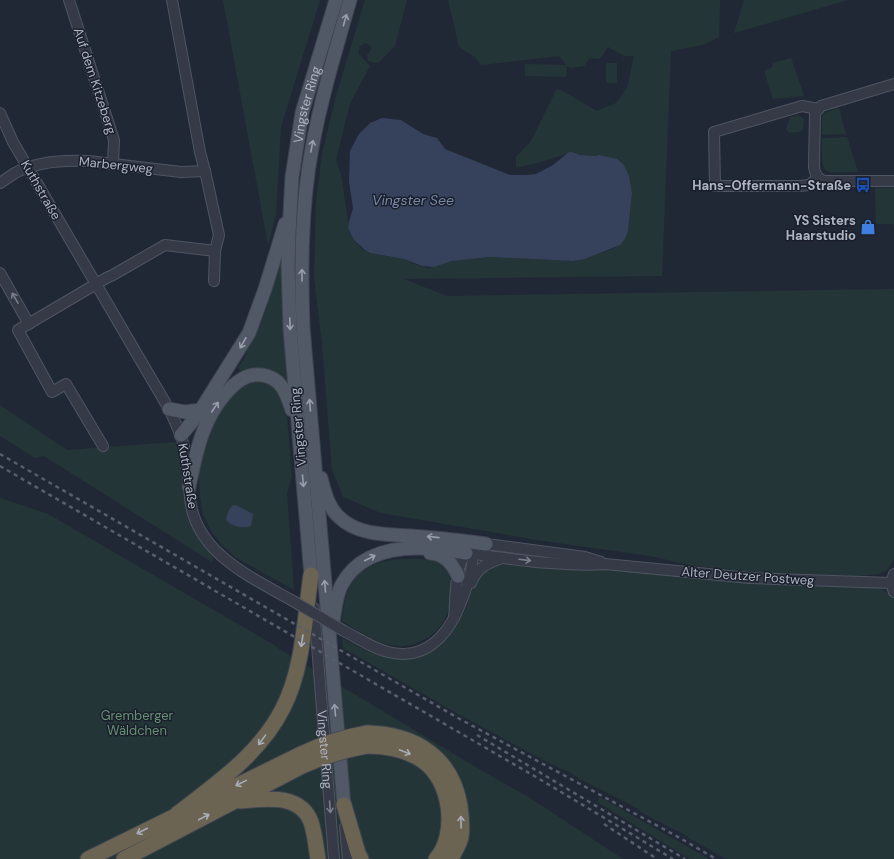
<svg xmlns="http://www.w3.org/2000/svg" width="894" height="859" viewBox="0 0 894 859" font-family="'DM Sans',sans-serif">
<rect width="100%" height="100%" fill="#212835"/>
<path fill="#243537" d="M 223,0 L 320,0 L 281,127 L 276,215 L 268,245 Z
M 365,0 L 407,0 L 395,46 L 378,63 L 368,61 L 367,55 L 371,50 L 371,46 L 366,43 L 360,46 L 358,53 L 370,66 L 350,103 L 336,160 L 341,175 L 350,232 L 354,240 L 362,249 L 370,253 L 404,259 L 414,264 L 428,268 L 434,267 L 452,261 L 490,257 L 573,261 L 585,259 L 615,248 L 625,239 L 628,231 L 632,193 L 629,176 L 624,165 L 617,159 L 598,155 L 595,156 L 580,155 L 572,152 L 541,162 L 516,168 L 516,157 L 531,141 L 556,90 L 561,90 L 597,111 L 616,103 L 627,88 L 634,56 L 624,56 L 608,47 L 600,59 L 590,58 L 584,66 L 570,68 L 567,66 L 566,77 L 525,76 L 525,64 L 566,65 L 559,56 L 481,65 L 475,57 L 459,47 L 448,0 L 720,0 L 719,37 L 703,45 L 671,51 L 662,276 L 404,279 L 447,296 L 894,289 L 894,559 L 886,571 L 879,574 L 859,576 L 751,572 L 689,565 L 650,556 L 537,540 L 381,513 L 343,497 L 332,470 L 322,344 L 314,277 L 316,202 L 322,154 L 336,96 Z
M 744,0 L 848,0 L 734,33 Z
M 791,58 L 804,96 L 773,99 L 764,71 L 773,67 L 772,63 Z
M 606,63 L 617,63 L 617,83 L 606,83 Z
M 839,108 L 846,134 L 822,135 L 822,117 L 824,113 Z
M 798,115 L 804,119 L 803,130 L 799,132 L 789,133 L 786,129 L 790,117 Z
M 840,137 L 847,137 L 858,172 C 820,173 822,177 822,138 L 839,138 Z
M 875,188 L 894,188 L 894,232 L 893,224 L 876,224 Z
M 282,250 L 283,316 L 289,384 L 285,385 L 242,373 L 238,367 L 244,359 L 270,290 Z
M 255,378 L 275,385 L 286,405 L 292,476 L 287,494 L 294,590 L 235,557 L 223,546 L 211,531 L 202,512 L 198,475 L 202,457 L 211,424 L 227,398 Z
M 0,405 L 67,450 L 175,442 L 182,459 L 187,510 L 197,534 L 213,556 L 212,562 L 44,456 L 35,458 L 0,436 Z
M 0,498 L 48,514 L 276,646 L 276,647 L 484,772 L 527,796 L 623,859 L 0,859 Z
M 401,559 C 414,559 431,557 442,566 C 459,579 451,615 438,629 C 427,641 407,649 391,645 C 373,642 357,630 342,621 C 345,581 360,562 401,559 Z
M 507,561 L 551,568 L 618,570 L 681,575 L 750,584 L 867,586 C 881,588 884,589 894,599 L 894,859 L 726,859 L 689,838 C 684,833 679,832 673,829 C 659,822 645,815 633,806 L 578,778 L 568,771 L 561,769 L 534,755 L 460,715 L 343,648 L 342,638 L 359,647 L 388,657 L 440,643 L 452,631 L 466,609 L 472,586 L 491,564 Z
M 600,797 L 709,859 L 690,859 L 597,802 Z"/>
<path fill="#36425c" d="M 382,118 L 401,120 L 423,134 L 437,138 L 445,149 L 510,175 L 526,175 L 536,174 L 553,165 L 569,152 L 572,152 L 580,155 L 595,156 L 599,155 L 617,159 L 624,165 L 629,176 L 632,193 L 628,231 L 625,239 L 620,245 L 585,259 L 573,261 L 490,257 L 452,261 L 434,267 L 422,266 L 404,259 L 370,253 L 365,250 L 354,240 L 348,228 L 349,222 L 353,208 L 349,181 L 350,151 L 359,134 L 370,123 Z
M 234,505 L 238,506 L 253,514 L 251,526 C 243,529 231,526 226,520 C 227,515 229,507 234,505 Z"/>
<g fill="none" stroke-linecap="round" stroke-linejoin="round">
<g stroke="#4f5561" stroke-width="12">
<g id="minor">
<path d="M 69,0 L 114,140 L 113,164"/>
<path d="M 894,84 L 821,106 L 815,113 L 814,167 C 815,174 817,178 824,181 L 894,181"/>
<path d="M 818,109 L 802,106 L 714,132 L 715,186 L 799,186 L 809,185 L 818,178"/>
<path d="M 0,113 L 13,142 L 169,409 C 173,417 177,426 180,434 C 188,454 188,477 190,498 C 195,553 251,577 293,601"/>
<path d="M 205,171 L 219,235 L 215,251 L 214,281"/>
<path d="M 0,183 C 5,180 10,176 15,173 C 37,161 65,160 88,161 L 181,172 L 205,171 L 200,152 L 172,0"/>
<path d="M 0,273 L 29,324"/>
<path d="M 111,276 L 165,245 L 215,251"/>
<path d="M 103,446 L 66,384 L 52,392 L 18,330 L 108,277"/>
<path d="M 466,553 C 512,559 559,567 605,564 L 750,578 L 891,583"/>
<path d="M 894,574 L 891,583 L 894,592"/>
<path d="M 471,583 C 478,567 486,564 502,558"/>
<path id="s1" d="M 314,608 L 334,859"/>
<path d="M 454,618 C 456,599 454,569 466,553 C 470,547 479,546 486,544 L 585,557 L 601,562"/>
<path d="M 344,631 C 358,638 372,648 388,652 C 433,663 455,624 466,588 C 469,577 476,560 470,550"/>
<path d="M 345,827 L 348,859"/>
</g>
</g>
<g stroke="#3e4350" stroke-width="15">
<g id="major">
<path d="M 169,409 L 185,412 L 201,410"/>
<path d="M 181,435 L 197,416 L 249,333 L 265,289 L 285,224"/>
<path d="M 321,478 C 325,493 328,507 339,517 C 360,538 397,534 424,537 C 445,539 465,541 486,544"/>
<path d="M 189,487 C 196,453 202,420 226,393 C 236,382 246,373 262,375 C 282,378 286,393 292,410"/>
<path d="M 430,553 C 444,554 453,564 458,576"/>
<path id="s2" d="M 311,575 L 290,329 L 288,266 L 289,233 L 292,177 L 302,113 L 336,0"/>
<path d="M 333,622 C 335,610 336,597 341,586 C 364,541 424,545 466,553"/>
<path d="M 344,805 L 303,327 C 301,267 301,207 312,148 C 321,98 336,49 350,0"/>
</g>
</g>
<g stroke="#3f4551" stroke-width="17">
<path id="highway" d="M 367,733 C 415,734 452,757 460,806 C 461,814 463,829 461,837 C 460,844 454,852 451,859
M 367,746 C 387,746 406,749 423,761 C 451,780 458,834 436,859
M 240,801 C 265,799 300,793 311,822 C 315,834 316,847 318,859
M 344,805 L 358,853 L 361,859
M 177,814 C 217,783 260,754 283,708 C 303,670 305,616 311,575
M 88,859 L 301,754
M 124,859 L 302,766"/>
</g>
<use href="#minor" stroke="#353a46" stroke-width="10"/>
<use href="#major" stroke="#525966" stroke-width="13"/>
<use href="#highway" stroke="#6c6452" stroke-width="15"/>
<path stroke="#575e6d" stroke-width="2.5" stroke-dasharray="4 4" stroke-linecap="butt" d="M 0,454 L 458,718 L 680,838 L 716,859
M 0,466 L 536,777 L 673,859
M 477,735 L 685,859
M 604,824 L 657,859"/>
<g stroke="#4f5561" stroke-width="12" stroke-linecap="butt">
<path id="minor-bridge" d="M 293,601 L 344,631"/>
</g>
<g stroke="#3f4551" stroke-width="17" stroke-linecap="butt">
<path id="highway-bridge" d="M 301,754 C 322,744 344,737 367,733
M 302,766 C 323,757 344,750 367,746"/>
</g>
<use href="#minor-bridge" stroke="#353a46" stroke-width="10"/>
<use href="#highway-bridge" stroke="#6c6452" stroke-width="15"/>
</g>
<defs><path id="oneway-shaft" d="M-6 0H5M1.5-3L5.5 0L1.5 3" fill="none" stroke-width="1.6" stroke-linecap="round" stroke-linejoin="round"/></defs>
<g stroke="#989eac">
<use href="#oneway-shaft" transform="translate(345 20) rotate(-74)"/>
<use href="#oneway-shaft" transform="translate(312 146) rotate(-79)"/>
<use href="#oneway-shaft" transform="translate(302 275) rotate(-90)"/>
<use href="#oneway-shaft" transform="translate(290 324) rotate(88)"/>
<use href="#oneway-shaft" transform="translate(243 343) rotate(119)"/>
<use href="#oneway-shaft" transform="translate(310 405) rotate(-94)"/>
<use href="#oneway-shaft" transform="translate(215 407) rotate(-56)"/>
<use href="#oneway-shaft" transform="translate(303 481) rotate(85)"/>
<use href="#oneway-shaft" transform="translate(433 537) rotate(-174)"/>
<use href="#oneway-shaft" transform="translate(370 558) rotate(-27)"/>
<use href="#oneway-shaft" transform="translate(325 586) rotate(-95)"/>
<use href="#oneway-shaft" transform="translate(335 710) rotate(-95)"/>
</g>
<g stroke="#787e8b">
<use href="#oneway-shaft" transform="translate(15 298) rotate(-120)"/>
<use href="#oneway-shaft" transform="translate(525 560) rotate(7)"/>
<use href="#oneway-shaft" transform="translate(330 807) rotate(86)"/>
</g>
<g stroke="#a8adb8">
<use href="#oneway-shaft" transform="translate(302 641) rotate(99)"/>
<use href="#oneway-shaft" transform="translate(262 740) rotate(126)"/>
<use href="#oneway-shaft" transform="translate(405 752) rotate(22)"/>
<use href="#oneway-shaft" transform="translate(241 783) rotate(154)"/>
<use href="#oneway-shaft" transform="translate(204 817) rotate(-28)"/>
<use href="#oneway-shaft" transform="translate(461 822) rotate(-91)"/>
<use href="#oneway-shaft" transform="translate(142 831) rotate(153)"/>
</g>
<defs>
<g id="bus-bare" transform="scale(1.2)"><path d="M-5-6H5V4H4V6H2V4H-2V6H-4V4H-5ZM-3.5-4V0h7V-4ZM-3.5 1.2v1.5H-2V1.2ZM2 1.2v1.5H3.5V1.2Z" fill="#1a4fb4" stroke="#1a1f2b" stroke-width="2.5" paint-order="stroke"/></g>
<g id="shop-bare" transform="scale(1.2)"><path d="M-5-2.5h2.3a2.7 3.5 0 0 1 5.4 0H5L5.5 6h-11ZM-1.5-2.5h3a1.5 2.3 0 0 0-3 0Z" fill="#3f7fe0" stroke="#1a1f2b" stroke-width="2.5" paint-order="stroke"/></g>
</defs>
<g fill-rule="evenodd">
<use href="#bus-bare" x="863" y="185"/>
<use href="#shop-bare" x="868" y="227"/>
</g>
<g text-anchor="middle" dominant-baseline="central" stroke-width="3" stroke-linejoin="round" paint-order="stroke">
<g font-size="13" fill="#afb5c3" stroke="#1a1f2b">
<text transform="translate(95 81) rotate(72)">Auf dem Kitzeberg</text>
<text stroke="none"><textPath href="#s2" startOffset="473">Vingster Ring</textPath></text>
<text transform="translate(116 165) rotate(6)">Marbergweg</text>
<text transform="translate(41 190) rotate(60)">Kuthstraße</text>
<text transform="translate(298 427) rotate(-95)">Vingster Ring</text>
<text transform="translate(188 476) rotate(81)">Kuthstraße</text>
<text transform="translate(748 576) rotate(4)">Alter Deutzer Postweg</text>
<text stroke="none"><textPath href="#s1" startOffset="142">Vingster Ring</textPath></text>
</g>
<g font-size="13" font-weight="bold" fill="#afb5c3" stroke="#1a1f2b" text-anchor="end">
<text x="851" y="185">Hans-Offermann-Straße</text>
<text x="856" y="220">YS Sisters<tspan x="856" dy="15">Haarstudio</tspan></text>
</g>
<g font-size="13" fill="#689175" stroke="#1a1f2b">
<text x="137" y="715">Gremberger<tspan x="137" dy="15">Wäldchen</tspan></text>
</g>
<g font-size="14" font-style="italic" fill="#7989aa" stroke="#1a1f2b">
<text x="413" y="200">Vingster See</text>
</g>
</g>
</svg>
